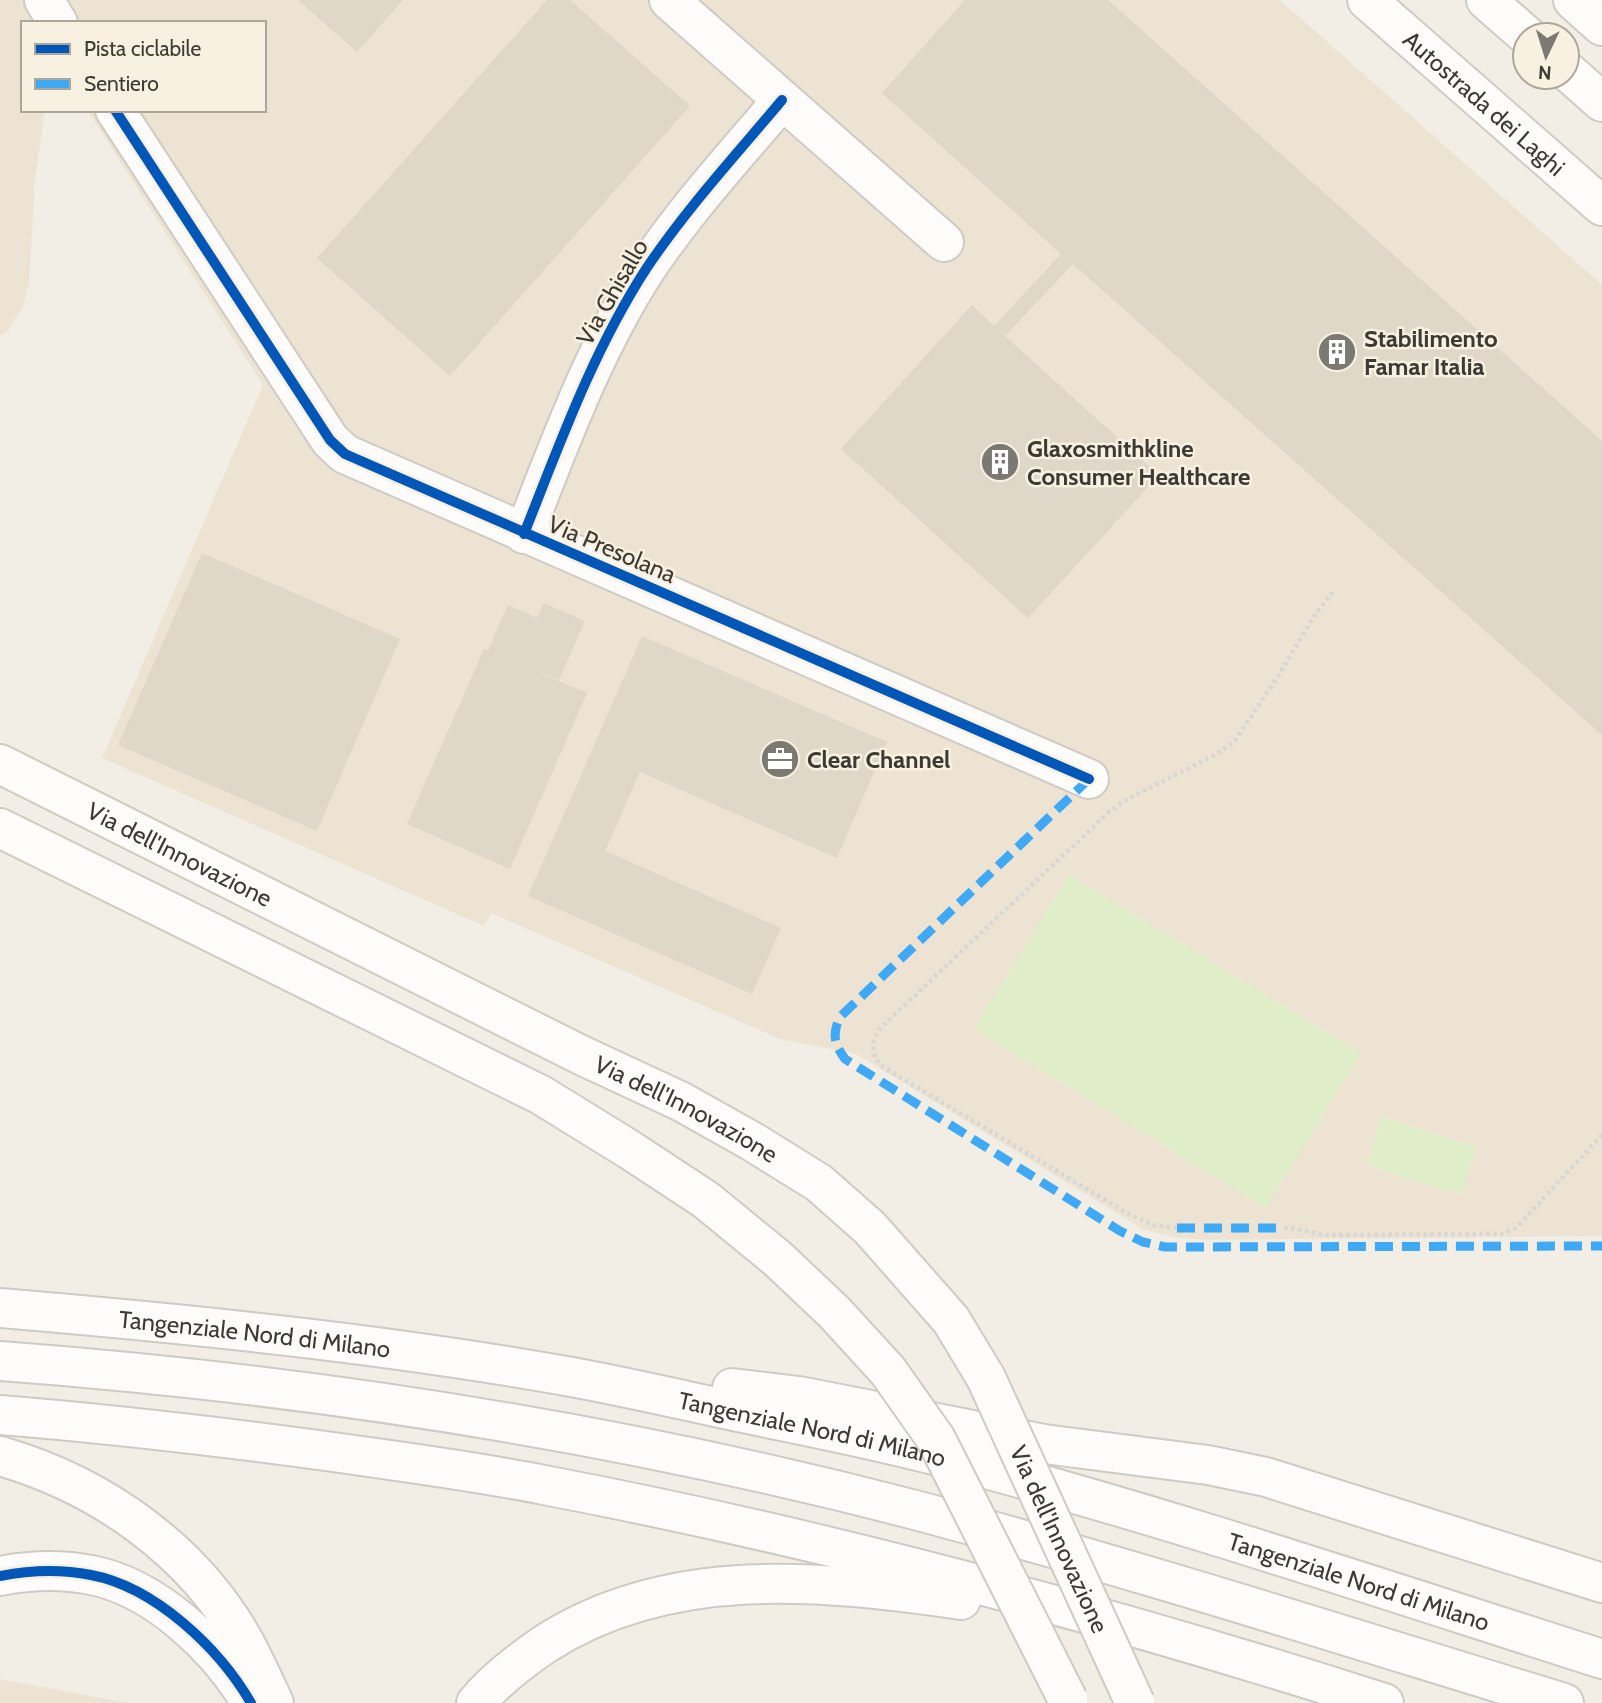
<svg xmlns="http://www.w3.org/2000/svg" width="1602" height="1703" viewBox="0 0 1602 1703" font-family="Cabin,sans-serif">
<rect width="100%" height="100%" fill="#f2eee6"/>
<path fill="#ece3d3" d="M 0,0 L 1280,0 L 1602,285 L 1602,1236 L 1204,1240 L 1172,1237 L 1143,1229 L 856,1054 L 780,1039 L 491,913 L 484,926 L 102,758 L 263,385 L 87,110 L 264,110 L 264,23 L 23,23 L 23,110 L 45,110 L 35,179 L 29,284 L 23,306 L 9,330 L 0,336 Z
M 0,1679 L 128,1703 L 0,1703 Z"/>
<path fill="#e0edc9" d="M 1069,875 L 1361,1053 L 1266,1208 L 974,1029 Z
M 1382,1117 L 1476,1147 L 1461,1195 L 1367,1165 Z"/>
<path fill="#dfd7c7" d="M 298,0 L 403,0 L 357,52 Z
M 547,0 L 570,0 L 690,106 L 450,376 L 317,258 Z
M 965,0 L 1108,0 L 1602,441 L 1602,735 L 1073,264 L 1005,336 L 1159,475 L 1028,618 L 841,449 L 972,305 L 994,326 L 1061,254 L 882,93 Z
M 202,553 L 400,639 L 317,831 L 118,745 Z
M 544,603 L 585,621 L 559,680 L 529,668 L 587,693 L 510,869 L 407,824 L 484,649 L 488,650 L 508,605 L 537,618 Z
M 642,636 L 887,742 L 837,858 L 640,772 L 605,851 L 781,928 L 752,994 L 528,896 Z"/>
<g fill="none" stroke-linecap="round" stroke-linejoin="round">
<g stroke="#cecbc4" stroke-width="42">
<path id="minor" d="M 44,0 L 58,23
M 669,0 L 944,242
M 115,110 L 330,440 L 345,454 L 1089,779
M 524,534 C 560,443 593,351 646,269 C 686,209 736,155 782,100
M 0,1576 C 31,1570 60,1569 91,1575 C 155,1587 219,1648 251,1703"/>
</g>
<g stroke="#cecbc4" stroke-width="42">
<g id="major">
<path id="s1" d="M 0,764 L 581,1055 L 682,1102 L 753,1142 L 819,1183 L 870,1228 L 951,1320 L 986,1378"/>
<path d="M 0,828 L 541,1095 L 630,1150 L 706,1200 L 778,1259 L 835,1313 L 888,1371"/>
</g>
</g>
<g stroke="#cecbc4" stroke-width="42">
<g id="highway">
<path id="s2" d="M 1367,0 L 1602,206"/>
<path d="M 1486,0 L 1526,35"/>
<path d="M 1573,0 L 1602,26"/>
<path d="M 1567,71 L 1602,102"/>
<path id="s3" d="M 0,1308 C 189,1324 379,1343 566,1376 C 628,1387 690,1402 752,1415 C 812,1427 871,1439 930,1454 C 1157,1513 1379,1588 1602,1659"/>
<path d="M 0,1361 C 308,1384 616,1432 915,1510 C 1133,1568 1348,1637 1564,1703"/>
<path d="M 732,1388 L 799,1396 L 1044,1444 L 1208,1465 L 1266,1477 L 1602,1583"/>
<path d="M 0,1415 C 111,1424 222,1437 333,1452 C 403,1462 474,1471 544,1485 C 828,1539 1108,1615 1384,1703"/>
<path d="M 0,1456 C 101,1485 195,1551 246,1645 C 256,1664 265,1684 274,1703"/>
<path d="M 476,1703 C 495,1680 520,1661 545,1644 C 669,1564 822,1580 961,1600"/>
</g>
</g>
<path stroke="#d8d7d4" stroke-width="4.5" stroke-dasharray="3.5 3.5" stroke-linecap="butt" d="M 1177,1228 L 1153,1225 L 1127,1213 L 880,1065 C 865,1042 877,1032 893,1016 L 1109,812 L 1126,800 L 1215,755 L 1234,742 L 1279,675 L 1311,621 L 1334,590
M 1284,1228 C 1299,1228 1310,1233 1325,1235 L 1501,1234 L 1516,1228 L 1602,1135"/>
<use href="#minor" stroke="#fdfcfb" stroke-width="38"/>
<use href="#major" stroke="#fdfcfb" stroke-width="38"/>
<use href="#highway" stroke="#fdfcfb" stroke-width="38"/>
<g stroke="#cecbc4" stroke-width="42" stroke-linecap="butt">
<g id="major-bridge">
<path d="M 888,1371 L 936,1439 L 1068,1700"/>
<path id="s4" d="M 986,1378 L 1135,1703"/>
</g>
</g>
<use href="#major-bridge" stroke="#fdfcfb" stroke-width="38"/>
<path stroke="#3fa9f5" stroke-width="9" stroke-dasharray="18 9" stroke-linecap="butt" d="M 1089,779 L 840,1017 C 832,1034 834,1044 845,1059 L 1120,1231 L 1143,1242 L 1165,1247 L 1602,1246
M 1177,1228 L 1284,1228"/>
<g stroke="#f8f0e0" stroke-width="15">
<path id="cycleway" d="M 115,110 L 330,440 L 345,454 L 1089,779
M 524,534 C 560,443 593,351 646,269 C 686,209 736,155 782,100
M 0,1576 C 31,1570 60,1569 91,1575 C 155,1587 219,1648 251,1703"/>
</g>
<use href="#cycleway" stroke="#0057b8" stroke-width="10"/>
</g>
<defs>
<g id="building-disc" transform="scale(2.0125)"><circle r="9.5" fill="#7c7872" stroke="#f8f0e0"/><path d="M-4-6H4V6H1V3H-1V6H-4ZM-2.5-4.3h1.7v1.8h-1.7ZM.8-4.3h1.7v1.8H.8ZM-2.5-1h1.7V.8h-1.7ZM.8-1h1.7V.8H.8Z" fill="#fff"/></g>
<g id="office-disc" transform="scale(2.0125)"><circle r="9.5" fill="#7c7872" stroke="#f8f0e0"/><path d="M-6-3h4V-5.5h4V-3h4V5H-6ZM-1-4.5V-3h2v-1.5ZM-6 0V1H6V0Z" fill="#fff"/></g>
</defs>
<g fill-rule="evenodd">
<use href="#building-disc" x="1337" y="352"/>
<use href="#building-disc" x="1000" y="462"/>
<use href="#office-disc" x="780" y="759"/>
</g>
<g text-anchor="middle" dominant-baseline="central" stroke-width="5" stroke-linejoin="round" paint-order="stroke">
<g font-size="24" fill="#3d3933" stroke="#f8f0e0">
<text stroke="none"><textPath href="#s2" startOffset="156">Autostrada dei Laghi</textPath></text>
<text transform="translate(612 292) rotate(-60)">Via Ghisallo</text>
<text transform="translate(612 549) rotate(23)">Via Presolana</text>
<text stroke="none"><textPath href="#s1" startOffset="201">Via dell'Innovazione</textPath></text>
<text stroke="none"><textPath href="#s1" startOffset="768">Via dell'Innovazione</textPath></text>
<text stroke="none"><textPath href="#s3" startOffset="256">Tangenziale Nord di Milano</textPath></text>
<text stroke="none"><textPath href="#s3" startOffset="822">Tangenziale Nord di Milano</textPath></text>
<text stroke="none"><textPath href="#s4" startOffset="177">Via dell'Innovazione</textPath></text>
<text stroke="none"><textPath href="#s3" startOffset="1390">Tangenziale Nord di Milano</textPath></text>
</g>
<g font-size="24" font-weight="bold" fill="#3d3933" stroke="#f8f0e0" text-anchor="start">
<text x="1364" y="338">Stabilimento<tspan x="1364" dy="28">Famar Italia</tspan></text>
<text x="1027" y="448">Glaxosmithkline<tspan x="1027" dy="28">Consumer Healthcare</tspan></text>
<text x="807" y="759">Clear Channel</text>
</g>
</g>
<rect x="21" y="21" width="245" height="91" fill="#f8f0e0" stroke="#ada79b" stroke-width="2"/>
<rect x="35" y="44" width="35" height="10" fill="#0057b8" stroke="#ada79b" stroke-width="2"/>
<text x="84" y="56" font-size="21" fill="#3d3933">Pista ciclabile</text>
<rect x="35" y="79" width="35" height="10" fill="#3fa9f5" stroke="#ada79b" stroke-width="2"/>
<text x="84" y="91" font-size="21" fill="#3d3933">Sentiero</text>
<g transform="translate(1546 56) rotate(184)"><circle r="33" fill="#f8f0e0" stroke="#ada79b" stroke-width="2"/>
<path d="M0-5L12 26L0 18L-12 26Z" fill="#7c7872"/>
<text y="-10" font-size="19" font-weight="bold" text-anchor="middle" fill="#3d3933">N</text>
</g>
</svg>
